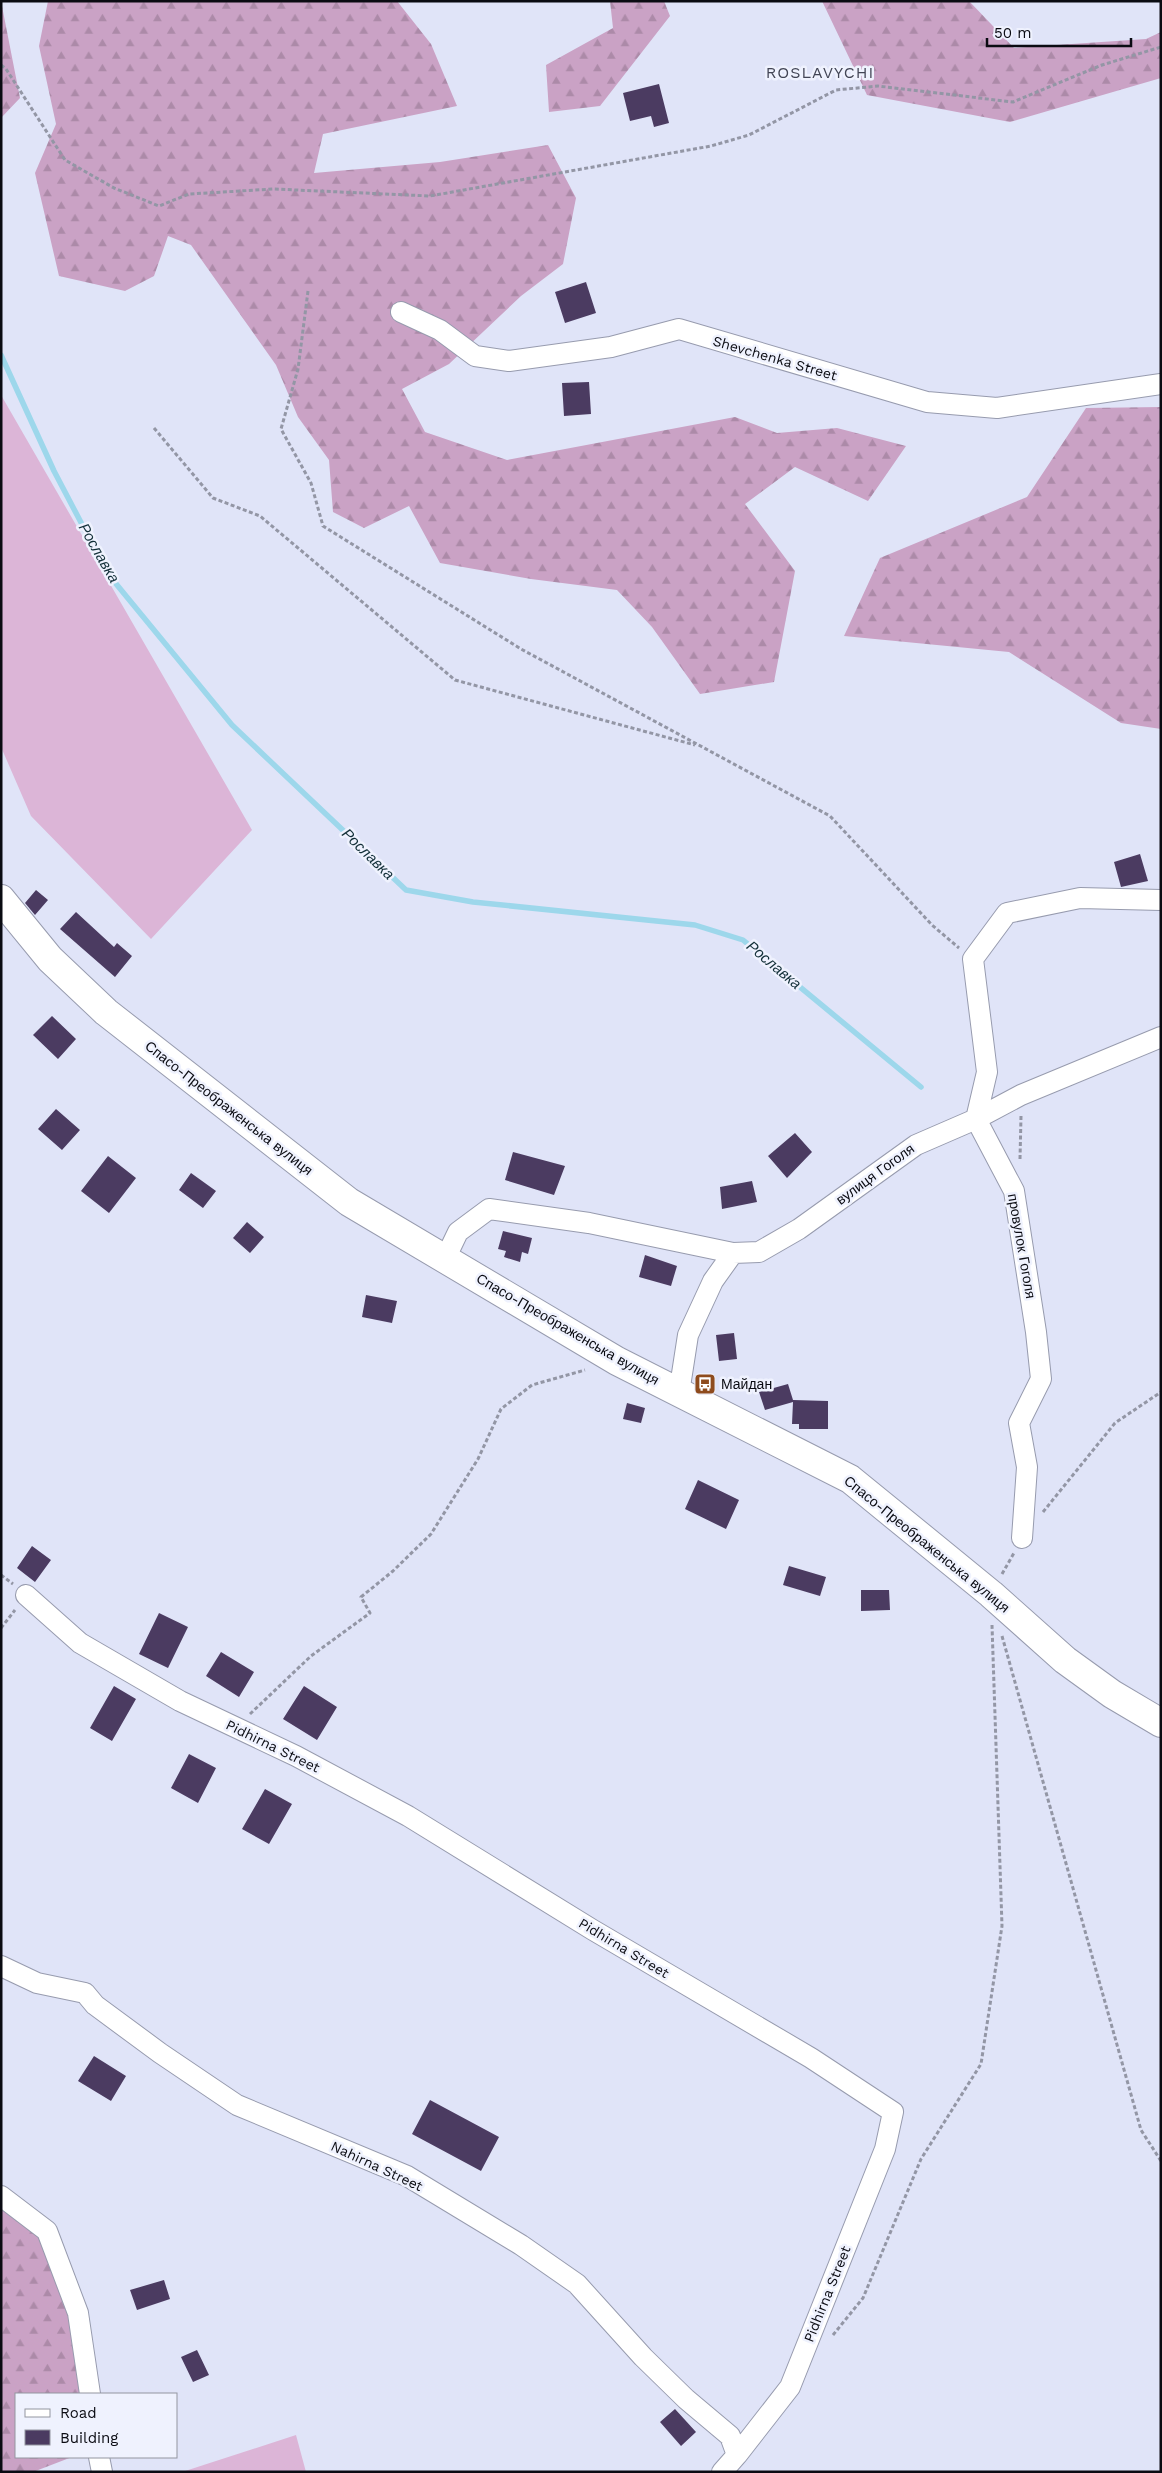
<svg xmlns="http://www.w3.org/2000/svg" width="1162" height="2473" viewBox="0 0 1162 2473" font-family="'Work Sans',sans-serif">
<defs>
<pattern id="forest-firs" width="22" height="20" patternUnits="userSpaceOnUse" patternTransform="scale(1.25)"><rect width="22" height="20" fill="#caa2c5"/><path d="M5 1l3.5 6h-7zM16 11l3.5 6h-7z" fill="#ac8aa8"/></pattern>
</defs>
<rect width="100%" height="100%" fill="#e0e4f8"/>
<path fill="url(#forest-firs)" d="M 1,1 L 20,98 L 1,118 Z
M 48,1 L 397,1 L 431,44 L 457,106 L 323,134 L 314,173 L 440,162 L 548,145 L 576,198 L 563,264 L 521,296 L 449,364 L 402,389 L 425,432 L 507,460 L 735,417 L 777,433 L 837,428 L 906,446 L 868,501 L 795,467 L 745,504 L 795,571 L 774,682 L 700,694 L 652,627 L 617,590 L 531,579 L 440,563 L 409,506 L 364,528 L 333,512 L 329,460 L 298,417 L 276,365 L 191,245 L 168,236 L 154,276 L 125,291 L 59,276 L 35,173 L 56,124 L 39,46 Z
M 610,1 L 664,1 L 670,16 L 600,106 L 549,112 L 546,65 L 613,28 Z
M 822,1 L 969,1 L 1014,48 L 1146,39 L 1161,32 L 1161,78 L 1010,122 L 867,95 Z
M 1161,407 L 1161,729 L 1121,723 L 1009,652 L 844,636 L 880,558 L 1027,497 L 1086,408 Z
M 1,2196 L 47,2231 L 90,2394 L 16,2394 L 16,2457 L 72,2457 L 33,2472 L 1,2472 Z"/>
<path fill="#dcb5d7" d="M 1,395 L 252,830 L 151,939 L 31,816 L 1,747 Z
M 296,2435 L 306,2472 L 182,2472 Z"/>
<g fill="none" stroke-linecap="round" stroke-linejoin="round">
<path stroke="#9dd7eb" stroke-width="5.5" d="M 1,355 L 54,471 L 108,574 L 232,725 L 406,890 L 473,902 L 695,925 L 743,940 L 921,1087"/>
</g>
<path fill="#4b3b61" d="M 659,84 L 669,123 L 654,127 L 651,116 L 630,121 L 623,93 Z
M 586,282 L 596,313 L 565,323 L 555,292 Z
M 589,382 L 591,414 L 564,416 L 562,383 Z
M 1140,854 L 1148,881 L 1121,887 L 1114,862 Z
M 36,890 L 48,900 L 35,915 L 25,903 Z
M 76,912 L 114,947 L 117,943 L 132,956 L 115,977 L 60,929 Z
M 52,1016 L 76,1039 L 58,1059 L 33,1035 Z
M 56,1109 L 80,1130 L 62,1150 L 38,1129 Z
M 795,1133 L 812,1152 L 787,1178 L 768,1156 Z
M 513,1152 L 565,1166 L 554,1195 L 505,1180 Z
M 108,1156 L 136,1178 L 109,1213 L 81,1191 Z
M 191,1173 L 216,1191 L 203,1208 L 179,1190 Z
M 752,1181 L 757,1202 L 722,1209 L 720,1187 Z
M 247,1222 L 264,1237 L 250,1253 L 233,1238 Z
M 503,1231 L 532,1238 L 528,1254 L 522,1252 L 520,1262 L 504,1257 L 506,1251 L 498,1249 Z
M 645,1255 L 677,1266 L 671,1286 L 639,1277 Z
M 366,1295 L 397,1301 L 392,1323 L 362,1317 Z
M 734,1333 L 737,1359 L 719,1361 L 716,1335 Z
M 788,1384 L 793,1400 L 828,1401 L 828,1429 L 799,1429 L 799,1424 L 792,1424 L 793,1402 L 765,1410 L 759,1392 Z
M 627,1403 L 645,1408 L 641,1423 L 623,1419 Z
M 698,1480 L 739,1500 L 726,1529 L 685,1509 Z
M 32,1546 L 51,1560 L 35,1582 L 17,1568 Z
M 789,1566 L 826,1577 L 820,1596 L 783,1585 Z
M 861,1590 L 889,1590 L 890,1610 L 861,1611 Z
M 159,1613 L 188,1627 L 168,1668 L 139,1654 Z
M 221,1652 L 254,1672 L 239,1697 L 206,1676 Z
M 114,1686 L 136,1699 L 112,1741 L 90,1728 Z
M 304,1686 L 337,1707 L 317,1740 L 283,1719 Z
M 189,1754 L 216,1768 L 198,1803 L 171,1788 Z
M 265,1789 L 292,1804 L 269,1844 L 242,1829 Z
M 94,2056 L 126,2076 L 111,2101 L 78,2081 Z
M 430,2100 L 499,2137 L 481,2171 L 412,2134 Z
M 164,2280 L 170,2299 L 137,2310 L 130,2290 Z
M 197,2350 L 209,2375 L 193,2382 L 181,2357 Z
M 675,2409 L 696,2432 L 681,2446 L 660,2422 Z"/>
<g fill="none" stroke-linecap="round" stroke-linejoin="round">
<g stroke="#979bae" stroke-width="22">
<path id="street" d="M 401,312 L 440,330 L 475,356 L 509,361 L 611,347 L 679,329 L 927,402 L 997,408 L 1161,384
M 446,1257 L 458,1232 L 489,1209 L 589,1223 L 733,1253
M 679,1393 L 688,1335 L 713,1281 L 733,1253 L 759,1252 L 799,1229 L 916,1145 L 976,1119 L 1021,1095 L 1161,1037
M 1022,1538 L 1027,1467 L 1019,1423 L 1041,1379 L 1036,1332 L 1014,1191 L 976,1119 L 987,1072 L 973,959 L 1007,913 L 1080,898 L 1161,900
M 26,1595 L 80,1643 L 180,1701 L 296,1756 L 408,1816 L 593,1930 L 811,2058 L 893,2112 L 885,2149 L 790,2387 L 737,2455
M 1,1966 L 37,1983 L 85,1993 L 95,2005 L 160,2053 L 237,2105 L 407,2176 L 521,2245 L 577,2284 L 643,2357 L 686,2399 L 730,2436 L 737,2455 L 722,2472
M 1,2196 L 47,2231 L 78,2313 L 90,2394
M 99,2457 L 102,2472"/>
</g>
<g stroke="#979bae" stroke-width="30">
<path id="secondary" d="M 1,899 L 50,959 L 106,1012 L 349,1202 L 617,1361 L 850,1479 L 991,1594 L 1065,1660 L 1112,1694 L 1161,1723"/>
</g>
<path stroke="#9396a5" stroke-width="3" stroke-dasharray="4 2.5" stroke-linecap="butt" d="M 1,65 L 6,69 L 65,160 L 114,188 L 159,206 L 189,194 L 274,189 L 430,196 L 711,146 L 749,135 L 836,90 L 878,86 L 1013,102 L 1102,65 L 1161,47
M 308,291 L 298,369 L 281,429 L 311,483 L 323,526 L 521,649 L 830,816 L 932,925 L 959,948
M 154,428 L 213,498 L 260,516 L 455,680 L 695,745
M 1020,1159 L 1021,1116
M 1043,1512 L 1115,1423 L 1161,1392
M 1002,1574 L 1014,1553
M 1,1575 L 13,1584
M 1,1628 L 15,1610
M 1002,1636 L 1141,2130 L 1161,2161
M 250,1714 L 311,1656 L 370,1613 L 361,1597 L 393,1571 L 431,1534 L 478,1459 L 501,1409 L 532,1385 L 585,1370
M 833,2335 L 863,2298 L 921,2159 L 981,2064 L 1002,1926 L 992,1625"/>
<use href="#street" stroke="#fff" stroke-width="20"/>
<use href="#secondary" stroke="#fff" stroke-width="28"/>
</g>
<defs>
<g id="bus-square" transform="scale(1.125)"><rect x="-9" y="-9" width="18" height="18" rx="4" fill="#8e4b1d" stroke="#eff2fe"/><path d="M-5-6H5V4H4V6H2V4H-2V6H-4V4H-5ZM-3.5-4V0h7V-4ZM-3.5 1.2v1.5H-2V1.2ZM2 1.2v1.5H3.5V1.2Z" fill="#fff"/></g>
</defs>
<g fill-rule="evenodd">
<use href="#bus-square" x="705" y="1384"/>
</g>
<g text-anchor="middle" dominant-baseline="central" stroke-width="5" stroke-linejoin="round" paint-order="stroke">
<g font-size="14" fill="#0a0b12" stroke="#eff2fe">
<text transform="translate(775 358) rotate(16)">Shevchenka Street</text>
<text transform="translate(229 1108) rotate(38)">Спасо-Преображенська вулиця</text>
<text transform="translate(875 1174) rotate(-36)">вулиця Гоголя</text>
<text transform="translate(1022 1246) rotate(80)">провулок Гоголя</text>
<text transform="translate(568 1329) rotate(30)">Спасо-Преображенська вулиця</text>
<text transform="translate(927 1544) rotate(39)">Спасо-Преображенська вулиця</text>
<text transform="translate(273 1746) rotate(26)">Pidhirna Street</text>
<text transform="translate(624 1948) rotate(31)">Pidhirna Street</text>
<text transform="translate(377 2166) rotate(25)">Nahirna Street</text>
<text transform="translate(827 2294) rotate(-68)">Pidhirna Street</text>
</g>
<g font-size="14" fill="#0a0b12" stroke="#eff2fe" text-anchor="start">
<text x="721" y="1384">Майдан</text>
</g>
<g font-size="15" font-style="italic" fill="#122f38" stroke="#eff2fe">
<text transform="translate(99 553) rotate(60)">Рославка</text>
<text transform="translate(368 854) rotate(44)">Рославка</text>
<text transform="translate(774 965) rotate(40)">Рославка</text>
</g>
<g font-size="16" letter-spacing="1" fill="#424555" stroke="#eff2fe">
<text x="820" y="72">ROSLAVYCHI</text>
</g>
</g>
<rect width="1162" height="2473" fill="none" stroke="#0a0b12" stroke-width="5"/>
<rect x="15" y="2393" width="162" height="65" fill="#eff2fe" stroke="#9396a0"/>
<rect x="25" y="2409" width="25" height="8" fill="#ffffff" stroke="#9396a0"/>
<text x="60" y="2418" font-size="15" fill="#0a0b12">Road</text>
<rect x="25" y="2430" width="25" height="15" fill="#4b3b61" stroke="#9396a0"/>
<text x="60" y="2443" font-size="15" fill="#0a0b12">Building</text>
<path d="M987 38v8h144v-8" fill="none" stroke="#0a0b12" stroke-width="2.5"/>
<text x="994" y="38" font-size="15" fill="#0a0b12" stroke="#eff2fe" stroke-width="4" paint-order="stroke">50 m</text>
</svg>
